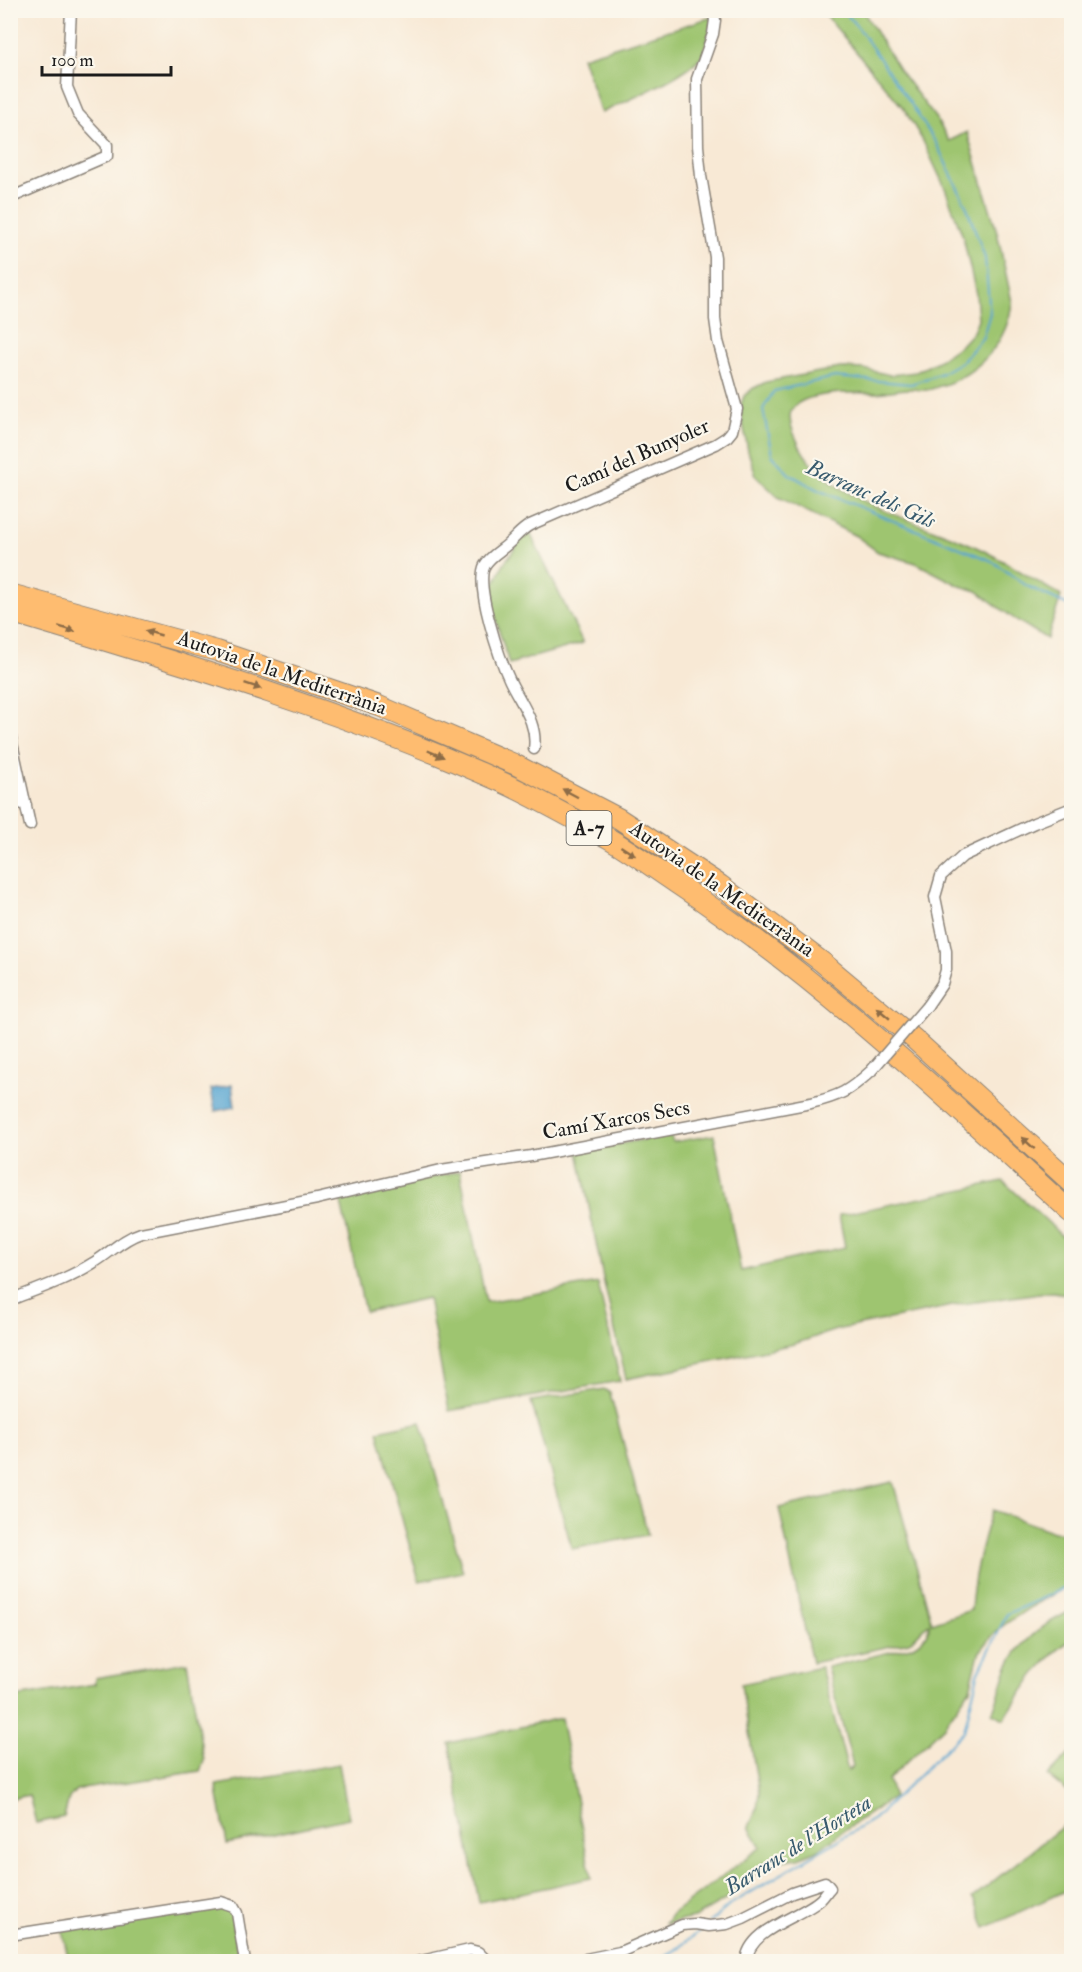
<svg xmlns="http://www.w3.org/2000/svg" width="1082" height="1972" viewBox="0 0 1082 1972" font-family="'IM FELL Double Pica',serif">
<rect width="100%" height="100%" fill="#fbf7ec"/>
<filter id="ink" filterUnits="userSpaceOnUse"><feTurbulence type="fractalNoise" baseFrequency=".0167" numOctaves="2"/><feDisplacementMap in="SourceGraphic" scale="12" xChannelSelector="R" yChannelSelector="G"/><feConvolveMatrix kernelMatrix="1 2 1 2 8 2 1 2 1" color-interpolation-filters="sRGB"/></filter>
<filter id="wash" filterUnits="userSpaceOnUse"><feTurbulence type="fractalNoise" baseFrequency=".008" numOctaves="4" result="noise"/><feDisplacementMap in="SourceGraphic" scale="24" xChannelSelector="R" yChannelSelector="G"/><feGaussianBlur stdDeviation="1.35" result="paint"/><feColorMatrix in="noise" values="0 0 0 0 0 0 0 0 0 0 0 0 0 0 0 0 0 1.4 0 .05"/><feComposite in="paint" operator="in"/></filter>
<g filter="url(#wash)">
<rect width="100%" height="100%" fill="#f8e9d5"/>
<path fill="#9ec570" stroke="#5d7046" stroke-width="1.5" d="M 822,11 L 863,11 L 900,71 L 937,120 L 949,141 L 967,132 L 997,232 L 1012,302 C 1008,341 980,372 944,385 C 938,386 932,390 926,390 C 922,391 917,389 913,389 C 901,388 889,392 877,393 C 859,393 792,389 790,416 C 790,423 793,432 796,438 C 820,501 920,520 974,546 C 1005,560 1032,579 1061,596 L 1047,639 L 1013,618 L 977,591 L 960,586 L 916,563 L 878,552 L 856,536 L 778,497 L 756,476 L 748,451 L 740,407 L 744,396 L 752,389 L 766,382 L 840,368 L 864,369 L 890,375 L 916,372 L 938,361 L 961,345 L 973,332 L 978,319 L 976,294 L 963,237 L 945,188 L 923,141 L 904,109 Z
M 712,17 C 710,28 708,44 703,54 C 691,74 624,102 601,113 L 582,57 Z
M 529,531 L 583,643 L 509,664 L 493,610 L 492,589 L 503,565 L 522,538 Z
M 670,1135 L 673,1142 L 714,1135 L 741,1271 L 845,1247 L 839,1215 L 1003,1181 L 1048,1222 L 1071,1246 L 1071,1295 L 1054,1292 L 1040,1293 L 962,1304 L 836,1330 L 794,1344 L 626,1379 L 604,1283 L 578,1151 Z
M 460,1171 L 486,1302 L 598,1283 L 620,1381 L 449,1411 L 428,1298 L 365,1312 L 340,1198 Z
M 604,1389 L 610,1393 L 648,1535 L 572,1549 L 531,1401 Z
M 421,1422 L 463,1572 L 419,1581 L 378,1431 Z
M 893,1482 L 932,1623 L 971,1610 C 973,1576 981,1543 992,1510 L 1054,1532 L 1071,1533 L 1071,1584 L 1031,1607 L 1004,1625 L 993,1635 L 979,1653 L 970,1689 L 944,1726 L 888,1780 L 894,1797 L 844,1830 L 818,1850 L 798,1858 L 764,1863 L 749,1880 L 725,1900 L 694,1918 L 665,1924 L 672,1914 L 761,1847 L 749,1827 L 757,1809 L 759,1793 L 741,1684 L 821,1667 L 848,1771 L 853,1766 L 827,1667 L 911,1647 C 921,1642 928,1634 930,1624 C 921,1627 918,1637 909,1642 L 812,1663 L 779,1508 Z
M 1071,1611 L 1071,1640 C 1042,1658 1023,1691 1004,1719 L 992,1713 C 999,1699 1001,1684 1007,1669 C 1018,1643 1046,1622 1071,1611 Z
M 187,1662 L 204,1761 L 200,1771 L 76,1790 L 69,1798 L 64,1817 L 36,1823 L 29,1795 L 11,1799 L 11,1698 L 95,1684 L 95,1678 Z
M 561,1718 L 591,1878 L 479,1902 L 449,1743 Z
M 1071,1752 L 1071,1789 L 1068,1792 L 1048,1776 Z
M 339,1764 L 349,1818 L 227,1844 L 216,1785 Z
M 1067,1823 L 1071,1833 L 1071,1888 L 985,1928 L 975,1901 L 972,1898 Z
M 216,1906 L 231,1911 L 239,1961 L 69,1961 L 62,1931 Z"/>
<path fill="#57a5d1" stroke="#3a6076" stroke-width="1.5" d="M 232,1085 L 235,1107 L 215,1111 L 211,1089 Z"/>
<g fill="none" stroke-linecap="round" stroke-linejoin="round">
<path stroke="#57a5d1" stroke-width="2" d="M 843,10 L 860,30 L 911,104 L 936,143 L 966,205 L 985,258 L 990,313 L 983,337 L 963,361 L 942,373 L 911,384 L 835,377 L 774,391 L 763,409 L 772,455 L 789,474 L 818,490 L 992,561 L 1027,586 L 1072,607
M 710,1922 L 731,1904 L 874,1819 L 964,1731 L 978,1674 L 1007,1614 L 1072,1585
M 654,1962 L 674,1951 L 701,1930"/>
</g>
</g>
<g filter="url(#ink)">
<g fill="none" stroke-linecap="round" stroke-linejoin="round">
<g stroke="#8a8278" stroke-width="13">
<path id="street" d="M 10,198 L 107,156 L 107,145 L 78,114 L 67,87 L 71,10
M 10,734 L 30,825
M 534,749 C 538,723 521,704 510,681 C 500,660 474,585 485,565 C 491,555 501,551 509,543 C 516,537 521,530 530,525 L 716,444 L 727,437 L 732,431 L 737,409 L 718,341 L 715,319 L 715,257 L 701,176 L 698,146 L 697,79 L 713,34 L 715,20 L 713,10
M 10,800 L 26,805
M 927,1006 L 942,984 L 946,970 L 946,951 L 935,897 L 941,876 L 963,856 L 1034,823 L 1072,808
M 10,1300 C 38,1289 68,1279 93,1263 C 110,1253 122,1239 141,1233 L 317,1199 L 441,1170 L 531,1156 L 811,1103 C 840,1096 849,1091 871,1071
M 10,1935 L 221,1902 L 233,1906 L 237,1913 L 245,1962
M 417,1962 L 470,1950 L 478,1952 L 488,1962
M 571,1962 L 620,1952 L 682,1925 L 695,1924 L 709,1926 L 727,1924 L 743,1918 L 792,1893 L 825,1882 L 830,1888 C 827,1891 824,1896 821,1899 C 801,1918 748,1928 746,1962"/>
</g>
<g stroke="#8a8278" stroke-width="22">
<path id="highway" d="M 10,594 L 217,651 L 379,706 L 514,764 L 618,818 L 720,885 L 822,962 L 913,1038 L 1072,1183
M 10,612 C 177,662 344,711 504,783 C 539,799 574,819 608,838 C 631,851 653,868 676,883 C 820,978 945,1097 1072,1213"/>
</g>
<use href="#street" stroke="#fff" stroke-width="10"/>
<use href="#highway" stroke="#febc70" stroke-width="20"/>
<g stroke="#8a8278" stroke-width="13" stroke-linecap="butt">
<path id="street-bridge" d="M 871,1071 L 927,1006"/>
</g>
<use href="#street-bridge" stroke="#fff" stroke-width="10"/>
</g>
<defs><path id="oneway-solid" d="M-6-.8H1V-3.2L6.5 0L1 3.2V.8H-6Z" transform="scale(1.5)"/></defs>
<g fill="#8d6c46">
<use href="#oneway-solid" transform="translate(67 629) rotate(17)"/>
<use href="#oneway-solid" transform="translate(153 633) rotate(-164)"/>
<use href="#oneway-solid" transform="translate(253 686) rotate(19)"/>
<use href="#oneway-solid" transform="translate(436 754) rotate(23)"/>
<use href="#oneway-solid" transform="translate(570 793) rotate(-152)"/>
<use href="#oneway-solid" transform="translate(628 851) rotate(33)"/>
<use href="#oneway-solid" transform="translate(883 1013) rotate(-140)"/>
<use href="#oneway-solid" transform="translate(1028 1143) rotate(-138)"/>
</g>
</g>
<g text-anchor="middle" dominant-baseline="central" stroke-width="4.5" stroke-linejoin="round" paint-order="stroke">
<rect fill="#fbf7ec" stroke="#5f5e5a" stroke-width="1.5" x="566.5" y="811" width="45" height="34" rx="4.5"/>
<g font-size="20" font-weight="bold" fill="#1c1c1c">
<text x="589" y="828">A-7</text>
</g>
<g font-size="21" fill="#1c1c1c" stroke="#fbf7ec">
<text transform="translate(637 456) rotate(-24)">Camí del Bunyoler</text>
<text transform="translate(282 673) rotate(19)">Autovia de la Mediterrània</text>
<text transform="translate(722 889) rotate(35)">Autovia de la Mediterrània</text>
<text transform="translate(616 1120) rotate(-10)">Camí Xarcos Secs</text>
</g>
<g font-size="22" font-style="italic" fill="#375a6d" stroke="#fbf7ec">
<text transform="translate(871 494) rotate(24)">Barranc dels Gils</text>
<text transform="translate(798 1845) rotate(-32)">Barranc de l'Horteta</text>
</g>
</g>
<rect width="1082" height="1972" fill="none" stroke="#fbf7ec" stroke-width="36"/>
<path d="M42 66v9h129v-9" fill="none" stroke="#1c1c1c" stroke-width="3"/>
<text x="51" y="66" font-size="18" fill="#1c1c1c" stroke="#fbf7ec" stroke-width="4.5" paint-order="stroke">100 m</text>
</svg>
